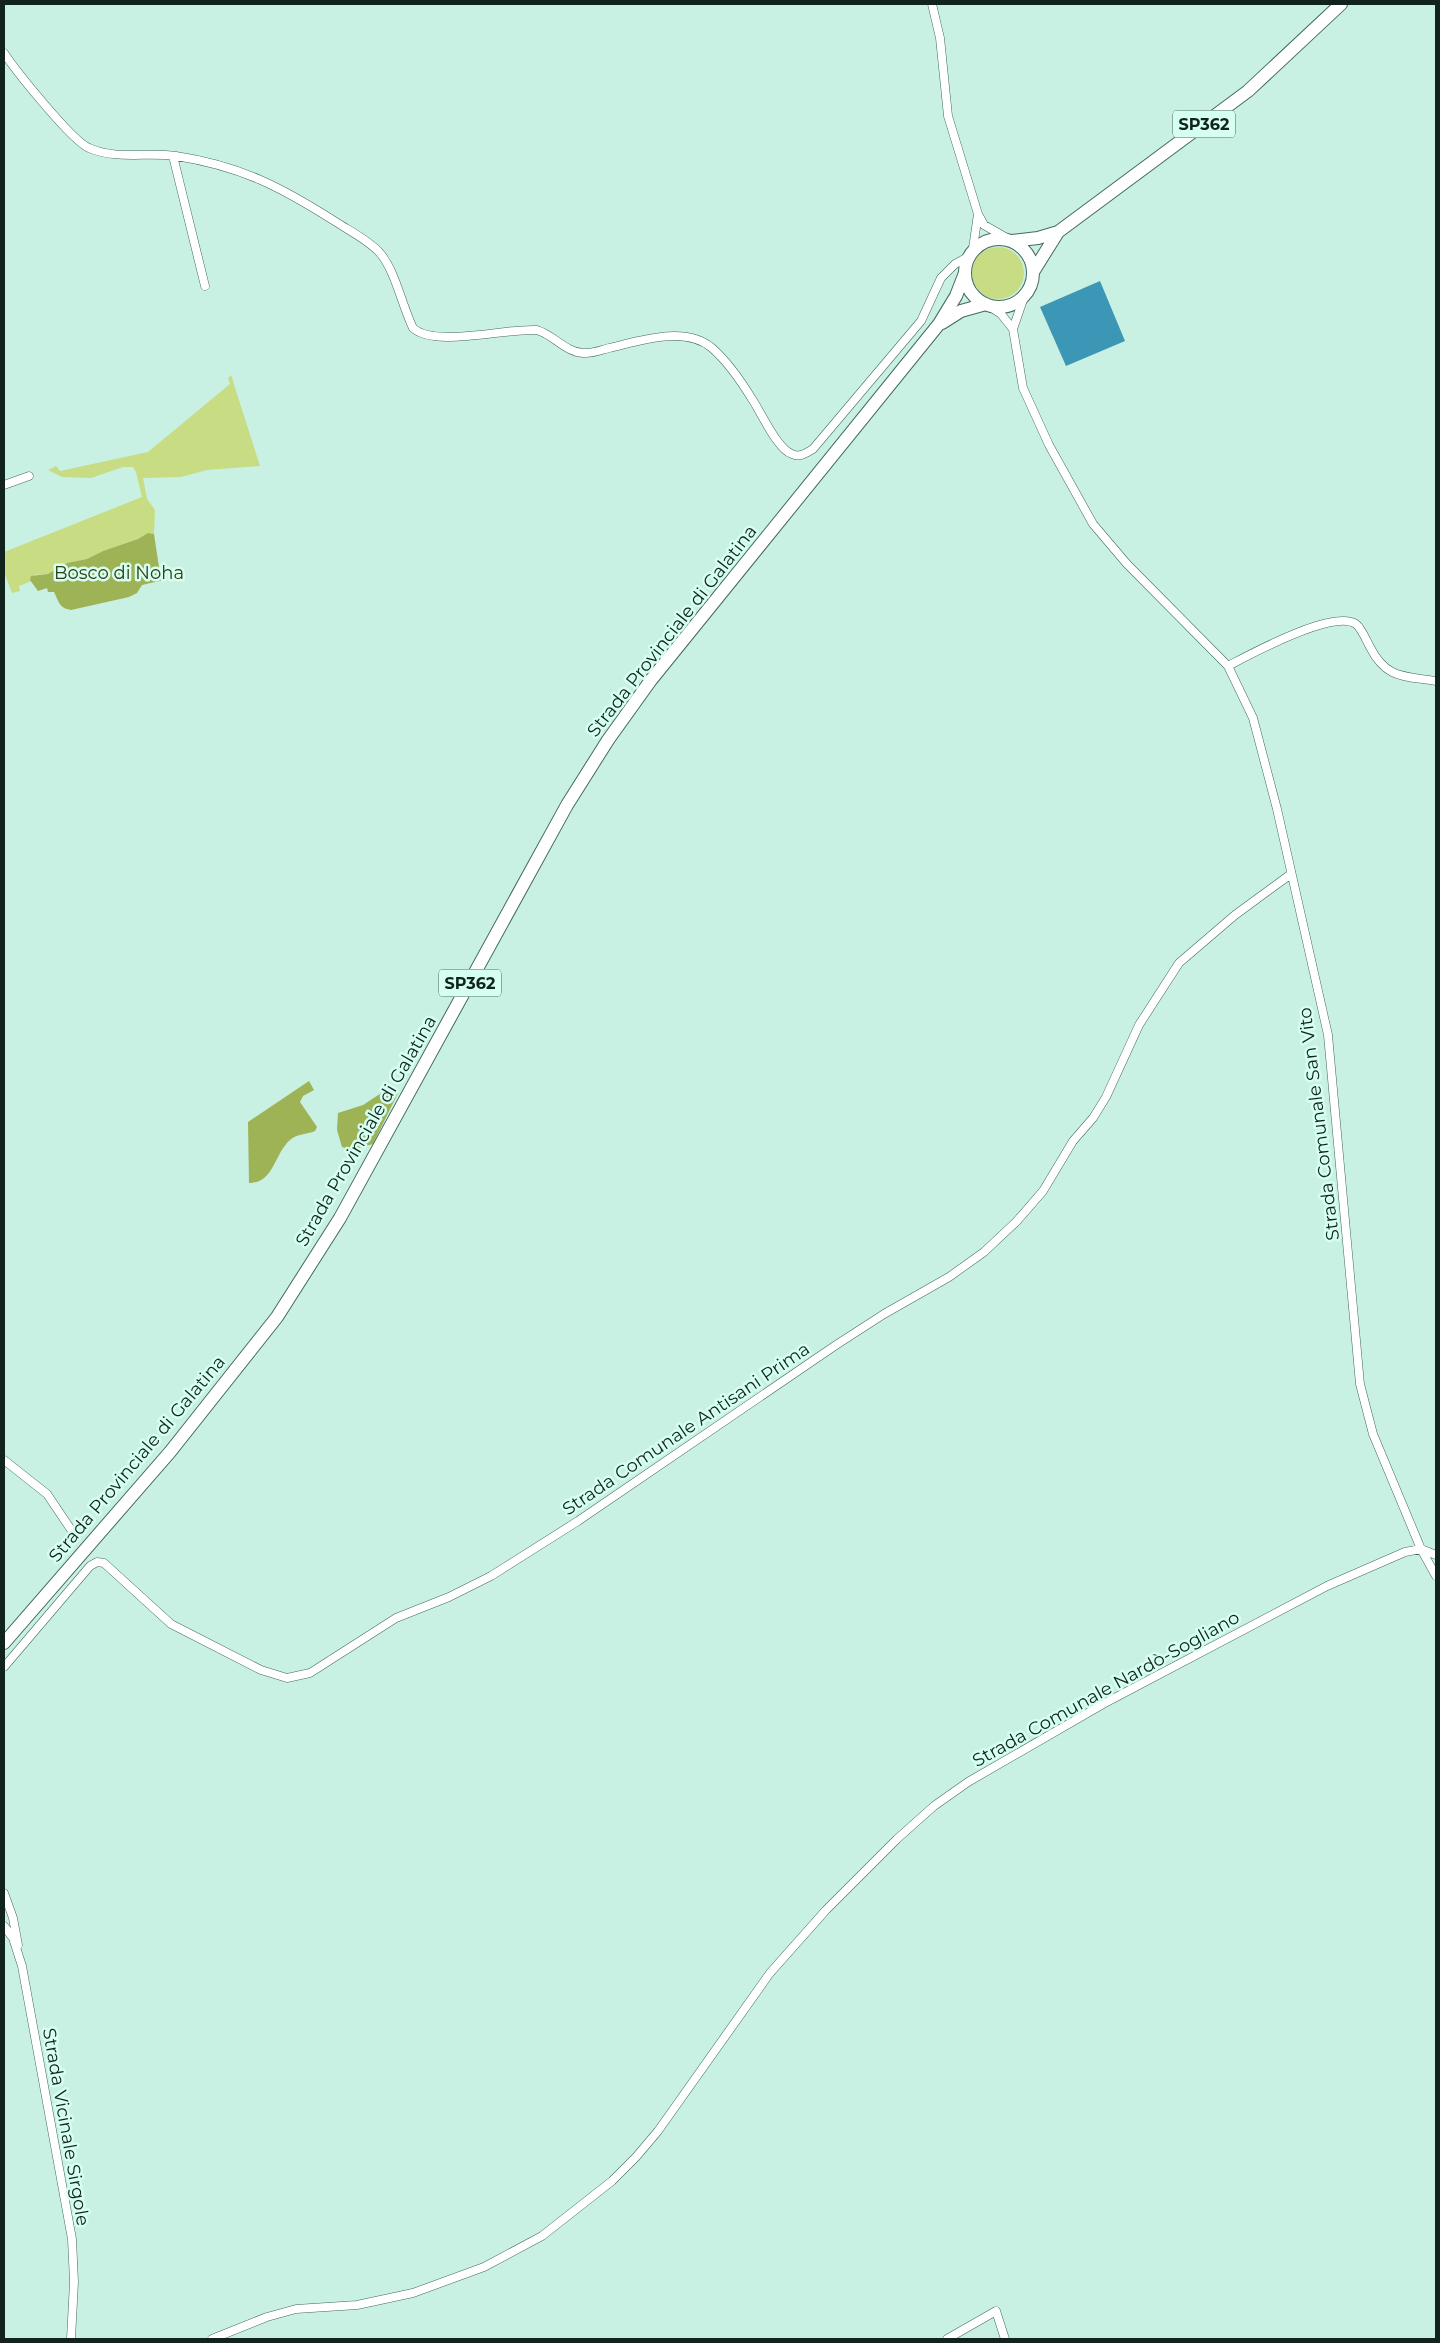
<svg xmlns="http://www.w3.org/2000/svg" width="1440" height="2343" viewBox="0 0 1440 2343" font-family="Montserrat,sans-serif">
<rect width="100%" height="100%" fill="#c8f1e3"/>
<path fill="#c7dc83" d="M972 273a26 26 0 1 1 52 0a26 26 0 1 1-52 0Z
M 231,375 L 260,466 L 207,470 L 181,477 L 143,478 L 147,499 L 155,510 L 154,534 L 148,533 L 138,539 L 103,551 L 87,559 L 67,563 L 48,574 L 35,575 L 30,579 L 32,581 L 19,586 L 20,591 L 12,593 L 4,572 L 4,552 L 142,497 L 136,472 L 133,467 L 123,467 L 91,478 L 62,477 L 48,470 L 56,466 L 60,471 L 148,452 L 230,384 L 228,378 Z"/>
<path fill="#9eb256" d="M 148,533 L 154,534 L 160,574 L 164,580 L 142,585 L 137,593 L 129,597 L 71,610 C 59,608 59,602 54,592 L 48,592 L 47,588 L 38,591 L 30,580 L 31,576 L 48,574 L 67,563 L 87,559 L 103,551 L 138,539 Z
M 309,1081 L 314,1090 L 303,1096 L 300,1102 L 317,1127 L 315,1131 C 306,1135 298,1133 290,1140 C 274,1154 274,1183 249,1183 L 248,1122 Z
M 389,1088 L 398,1093 L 373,1144 L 351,1150 L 342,1147 L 337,1130 L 338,1113 L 363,1105 Z"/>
<path fill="#3c97b6" d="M 1100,281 L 1125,341 L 1066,366 L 1040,307 Z"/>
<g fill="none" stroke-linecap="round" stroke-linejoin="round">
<g stroke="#43695d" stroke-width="9">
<path id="minor" d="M 932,4 L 940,38 L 948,116 L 978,214 L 984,225 L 1012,241
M 4,53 C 16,71 72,141 89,148 C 116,160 148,152 176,156 C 241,166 281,187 336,222 C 350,231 368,240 379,252 C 395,269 402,306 413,328 C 435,348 505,328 537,330 C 554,335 565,352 583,353 C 592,354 601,350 609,348 C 639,341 685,325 712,348 C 728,362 741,381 752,399 C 761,412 777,449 792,454 C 800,458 806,453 813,449 L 921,321 L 941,278 L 955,264 L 966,258
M 173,156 L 205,286
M 973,248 L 978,214
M 1024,297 L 1013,329 L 1023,388 L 1049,445 L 1093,524 L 1127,564 L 1228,666 L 1253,718 L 1277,809 L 1328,1035 L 1360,1384 L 1373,1434 L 1421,1549 L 1436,1576
M 986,304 L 1001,314 L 1013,329
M 4,485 L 29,476
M 1228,666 C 1251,654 1333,609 1356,624 C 1362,629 1366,640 1370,647 C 1386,679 1404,676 1436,681
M 4,1460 L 47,1494 L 76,1537
M 4,1667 L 90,1566 L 97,1562 L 104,1563 L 171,1624 L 261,1670 L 287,1678 L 310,1673 L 396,1618 L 449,1597 L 491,1576 L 578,1521 L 836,1345 L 884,1314 L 949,1277 L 984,1252 L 1016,1222 L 1043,1191 L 1073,1141 L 1093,1118 L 1106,1097 L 1139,1025 L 1179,963 L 1235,915 L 1291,874
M 4,1893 L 13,1918 L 18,1945
M 4,1926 L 13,1938 L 22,1966 L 72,2239 L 74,2282 L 71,2339
M 212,2339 L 267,2317 L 296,2309 L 357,2305 L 413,2293 L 484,2267 L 542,2236 L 612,2181 L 636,2157 L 658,2131 L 770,1973 L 826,1910 L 897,1839 L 934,1806 L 968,1782 L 1103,1704 L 1327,1586 L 1405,1552 L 1421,1549 L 1436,1555
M 947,2339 L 996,2311 L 1005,2339"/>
</g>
<g stroke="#43695d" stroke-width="14">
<path id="primary" d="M965 273a34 34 0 1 1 68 0a34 34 0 1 1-68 0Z
M 1012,241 L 1038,238 L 1058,232
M 1033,272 L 1058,232 L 1248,91 L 1341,4
M 942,323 L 961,311 L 986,304
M 4,1643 L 170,1452 L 277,1317 L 340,1218 L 567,805 L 608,740 L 651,680 L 939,324 L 956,296 L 965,273"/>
</g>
<use href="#minor" stroke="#fff" stroke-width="8"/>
<use href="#primary" stroke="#fff" stroke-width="12"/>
</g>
<g text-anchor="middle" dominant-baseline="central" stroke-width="5" stroke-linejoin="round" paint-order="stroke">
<g fill="#d5fff0" stroke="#4c645c" stroke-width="1">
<rect x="1173" y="110.5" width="62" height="27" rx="4"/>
<rect x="439" y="969.5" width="62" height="27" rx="4"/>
</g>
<g font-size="16" font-weight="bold" fill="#12221d">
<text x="1204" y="124">SP362</text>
<text x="470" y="983">SP362</text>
</g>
<g font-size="18" fill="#333b15" stroke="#d5fff0">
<text x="119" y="573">Bosco di Noha</text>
</g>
<g font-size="18" fill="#12221d" stroke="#d5fff0">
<text transform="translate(672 631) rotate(-52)">Strada Provinciale di Galatina</text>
<text transform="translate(1319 1124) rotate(-97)">Strada Comunale San Vito</text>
<text transform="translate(366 1131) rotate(-60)">Strada Provinciale di Galatina</text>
<text transform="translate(686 1429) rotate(-34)">Strada Comunale Antisani Prima</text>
<text transform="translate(137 1459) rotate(-50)">Strada Provinciale di Galatina</text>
<text transform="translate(1106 1689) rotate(-29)">Strada Comunale Nardò-Sogliano</text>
<text transform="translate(66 2127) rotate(80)">Strada Vicinale Sirgole</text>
</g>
</g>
<rect width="1440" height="2343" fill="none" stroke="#12221d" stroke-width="10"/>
</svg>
